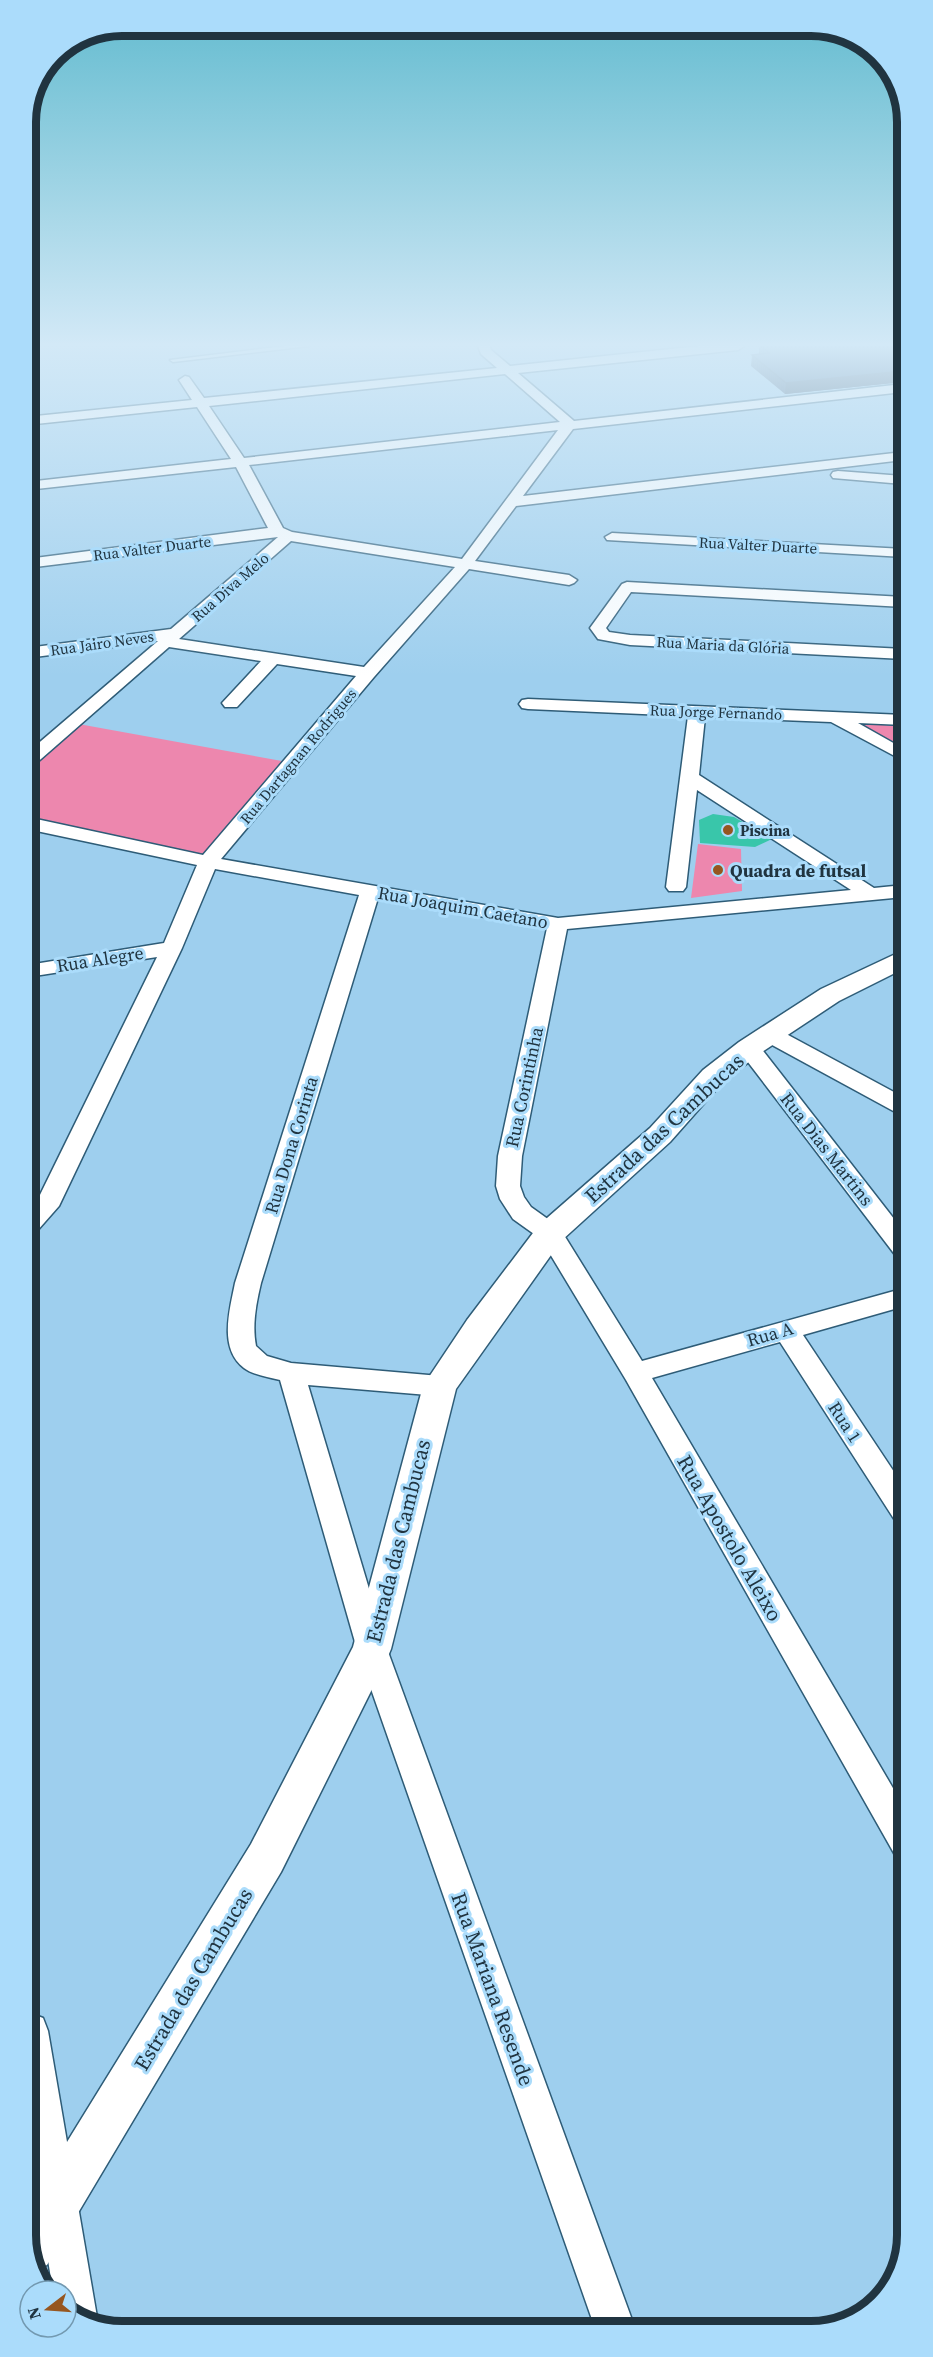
<svg xmlns="http://www.w3.org/2000/svg" width="933" height="2357" viewBox="0 0 933 2357" font-family="'Source Serif 4',serif">
<rect width="100%" height="100%" fill="#9ecfee"/>
<path fill="#ed87ae" d="M 855,722 L 904,727 L 904,752 Z
M 73,723 L 293,763 L 208,862 L 27,823 L 27,762 Z
M 698,844 L 741,849 L 742,891 L 691,898 Z"/>
<path fill="#39c6aa" d="M 713,814 L 734,817 L 772,839 L 755,847 L 700,843 L 699,820 Z"/>
<g fill="none" stroke-linecap="round" stroke-linejoin="round">
<g stroke="#2e5c77" stroke-width="3">
<path id="service" d="M 284,346 L 309,346 L 173,362 L 170,360 Z"/>
</g>
<g stroke="#2e5c77" stroke-width="3">
<path id="minor" d="M 478,346 L 490,346 L 491,350 L 510,366 L 699,346 L 744,346 L 738,350 L 518,373 L 574,421 L 903,384 L 903,392 L 573,429 L 523,496 L 903,452 L 903,460 L 516,506 L 475,561 L 569,575 L 577,580 L 574,583 L 569,585 L 469,569 L 374,677 L 221,859 L 558,918 L 851,890 L 697,790 L 686,887 L 683,891 L 669,891 L 666,887 L 688,716 L 528,709 L 522,708 L 519,704 L 522,700 L 528,699 L 904,715 L 904,725 L 858,723 L 904,749 L 904,761 L 831,722 L 705,717 L 699,775 L 874,888 L 904,885 L 904,897 L 567,929 L 522,1156 L 520,1186 L 524,1197 L 531,1207 L 559,1227 L 642,1361 L 905,1288 L 905,1306 L 803,1335 L 906,1490 L 906,1526 L 896,1522 L 780,1342 L 652,1378 L 907,1812 L 907,1860 L 895,1855 L 626,1380 L 541,1239 L 513,1219 L 500,1199 L 496,1186 L 498,1156 L 547,928 L 378,898 L 261,1283 C 256,1304 252,1325 256,1346 L 267,1356 L 291,1363 L 440,1376 L 450,1379 L 454,1386 L 450,1393 L 440,1396 L 308,1385 L 387,1649 L 635,2328 L 595,2328 L 357,1649 L 280,1380 C 268,1377 253,1375 244,1368 C 218,1348 230,1309 235,1283 L 359,895 L 215,869 L 182,948 L 59,1206 L 37,1231 L 28,1234 L 28,1210 L 37,1201 L 157,957 L 28,977 L 28,965 L 164,943 L 197,865 L 27,829 L 27,817 L 203,855 L 356,676 L 277,664 L 237,707 L 225,707 L 222,703 L 261,661 L 169,647 L 33,766 L 27,767 L 27,753 L 158,641 L 27,658 L 27,648 L 171,629 L 278,537 L 27,568 L 27,559 L 268,528 L 236,467 L 27,490 L 27,482 L 231,459 L 197,407 L 26,425 L 26,417 L 192,400 L 179,380 L 185,376 L 189,377 L 204,398 L 497,368 L 481,354 ZM 505,374 L 560,422 L 244,458 L 209,406 ZM 558,430 L 462,559 L 292,532 L 283,528 L 249,465 ZM 291,541 L 455,567 L 364,667 L 179,639 Z
M 838,471 L 903,476 L 903,484 L 833,478 L 831,475 L 833,472 Z
M 612,533 L 904,549 L 904,557 L 607,540 L 605,537 Z
M 627,582 L 904,597 L 904,607 L 631,592 L 606,628 L 609,632 L 630,635 L 904,649 L 904,659 L 630,645 L 598,639 L 590,628 L 622,584 Z
M 769,1027 L 777,1029 L 905,1098 L 905,1115 L 897,1113 L 761,1039 L 758,1034 L 761,1029 Z
M 749,1041 L 757,1043 L 905,1233 L 905,1259 L 896,1256 L 741,1053 L 738,1048 L 741,1043 Z
M 30,2013 L 43,2018 L 48,2031 L 97,2317 L 95,2323 L 66,2312 L 66,2291 L 53,2291 L 30,2148 Z"/>
</g>
<g stroke="#2e5c77" stroke-width="3">
<path id="tertiary" d="M 904,950 L 905,968 L 839,1001 L 759,1054 L 723,1082 L 670,1142 L 561,1241 L 456,1389 L 391,1649 L 386,1661 L 281,1872 L 47,2265 L 34,2271 L 31,2266 L 30,2202 L 251,1844 L 353,1647 L 423,1386 L 467,1320 L 539,1225 L 650,1128 L 703,1070 L 739,1042 L 821,989 Z"/>
</g>
<use href="#service" fill="#fff" fill-rule="evenodd"/>
<use href="#minor" fill="#fff" fill-rule="evenodd"/>
<use href="#tertiary" fill="#fff" fill-rule="evenodd"/>
</g>
<path fill="#2c4260" d="M 758,346 L 903,346 L 903,382 L 785,394 L 751,366 L 752,355 L 759,354 L 759,348 Z
M 903,383 L 903,404 L 893,395 L 895,384 Z"/>
<path fill="#24364e" d="M 903,371 L 903,382 L 785,394 L 786,383 Z"/>
<path fill="#334d70" stroke="#24364e" stroke-width="1.5" d="M 761,346 L 903,346 L 903,371 L 786,383 L 752,355 L 769,353 Z
M 903,383 L 903,391 L 895,384 Z"/>
<linearGradient id="sky" x2="0" y2="1"><stop stop-color="#62bbcf"/><stop offset="0.51" stop-color="#d3e9f7"/><stop offset="1" stop-color="#d3e9f7" stop-opacity="0"/></linearGradient>
<rect width="933" height="676" fill="url(#sky)"/>
<g fill="#965620" stroke="#abdcfb" stroke-width="2">
<circle cx="728" cy="830" r="6"/>
<circle cx="718" cy="870" r="6"/>
</g>
<g text-anchor="middle" dominant-baseline="central" stroke-width="6" stroke-linejoin="round" paint-order="stroke">
<g font-size="15" fill="#203440" stroke="#abdcfb">
<text transform="translate(758 545) rotate(3)">Rua Valter Duarte</text>
<text transform="translate(152 548) rotate(-7)">Rua Valter Duarte</text>
<text transform="translate(230 587) rotate(-41)">Rua Diva Melo</text>
<text transform="translate(102 643) rotate(-8)">Rua Jairo Neves</text>
<text transform="translate(723 645) rotate(3)">Rua Maria da Glória</text>
<text transform="translate(716 712) rotate(2)">Rua Jorge Fernando</text>
<text transform="translate(298 756) rotate(-50)">Rua Dartagnan Rodrigues</text>
</g>
<g font-size="15" font-weight="bold" fill="#203440" stroke="#abdcfb" text-anchor="start">
<text x="740" y="830">Piscina</text>
</g>
<g font-size="18" font-weight="bold" fill="#203440" stroke="#abdcfb" text-anchor="start">
<text x="730" y="870">Quadra de futsal</text>
</g>
<g font-size="18" fill="#203440" stroke="#abdcfb">
<text transform="translate(463 907) rotate(10)">Rua Joaquim Caetano</text>
<text transform="translate(100 959) rotate(-9)">Rua Alegre</text>
<text transform="translate(524 1087) rotate(-78)">Rua Corintinha</text>
<text transform="translate(291 1145) rotate(-73)">Rua Dona Corinta</text>
<text transform="translate(827 1149) rotate(52)">Rua Dias Martins</text>
<text transform="translate(770 1334) rotate(-16)">Rua A</text>
<text transform="translate(845 1422) rotate(57)">Rua 1</text>
</g>
<g font-size="21" fill="#203440" stroke="#abdcfb">
<text transform="translate(664 1128) rotate(-43)">Estrada das Cambucas</text>
<text transform="translate(730 1538) rotate(60)">Rua Apostolo Aleixo</text>
<text transform="translate(398 1541) rotate(-76)">Estrada das Cambucas</text>
<text transform="translate(193 1979) rotate(-59)">Estrada das Cambucas</text>
<text transform="translate(493 1989) rotate(70)">Rua Mariana Resende</text>
</g>
</g>
<path d="M0 0H933V2357H0ZM122 36H811A86 86 0 0 1 897 122V2235A86 86 0 0 1 811 2321H122A86 86 0 0 1 36 2235V122A86 86 0 0 1 122 36Z" fill="#abdcfb" fill-rule="evenodd"/>
<path fill="none" stroke="#203440" stroke-width="8" d="M122 36H811A86 86 0 0 1 897 122V2235A86 86 0 0 1 811 2321H122A86 86 0 0 1 36 2235V122A86 86 0 0 1 122 36Z"/>
<g transform="translate(48 2309) rotate(253)"><circle r="28" fill="#abdcfb" stroke="#7399b0" stroke-width="1.5"/>
<path d="M0-4.5L10 22L0 15L-10 22Z" fill="#965620"/>
<text y="-9" font-size="16" font-weight="bold" text-anchor="middle" fill="#203440">N</text>
</g>
</svg>
